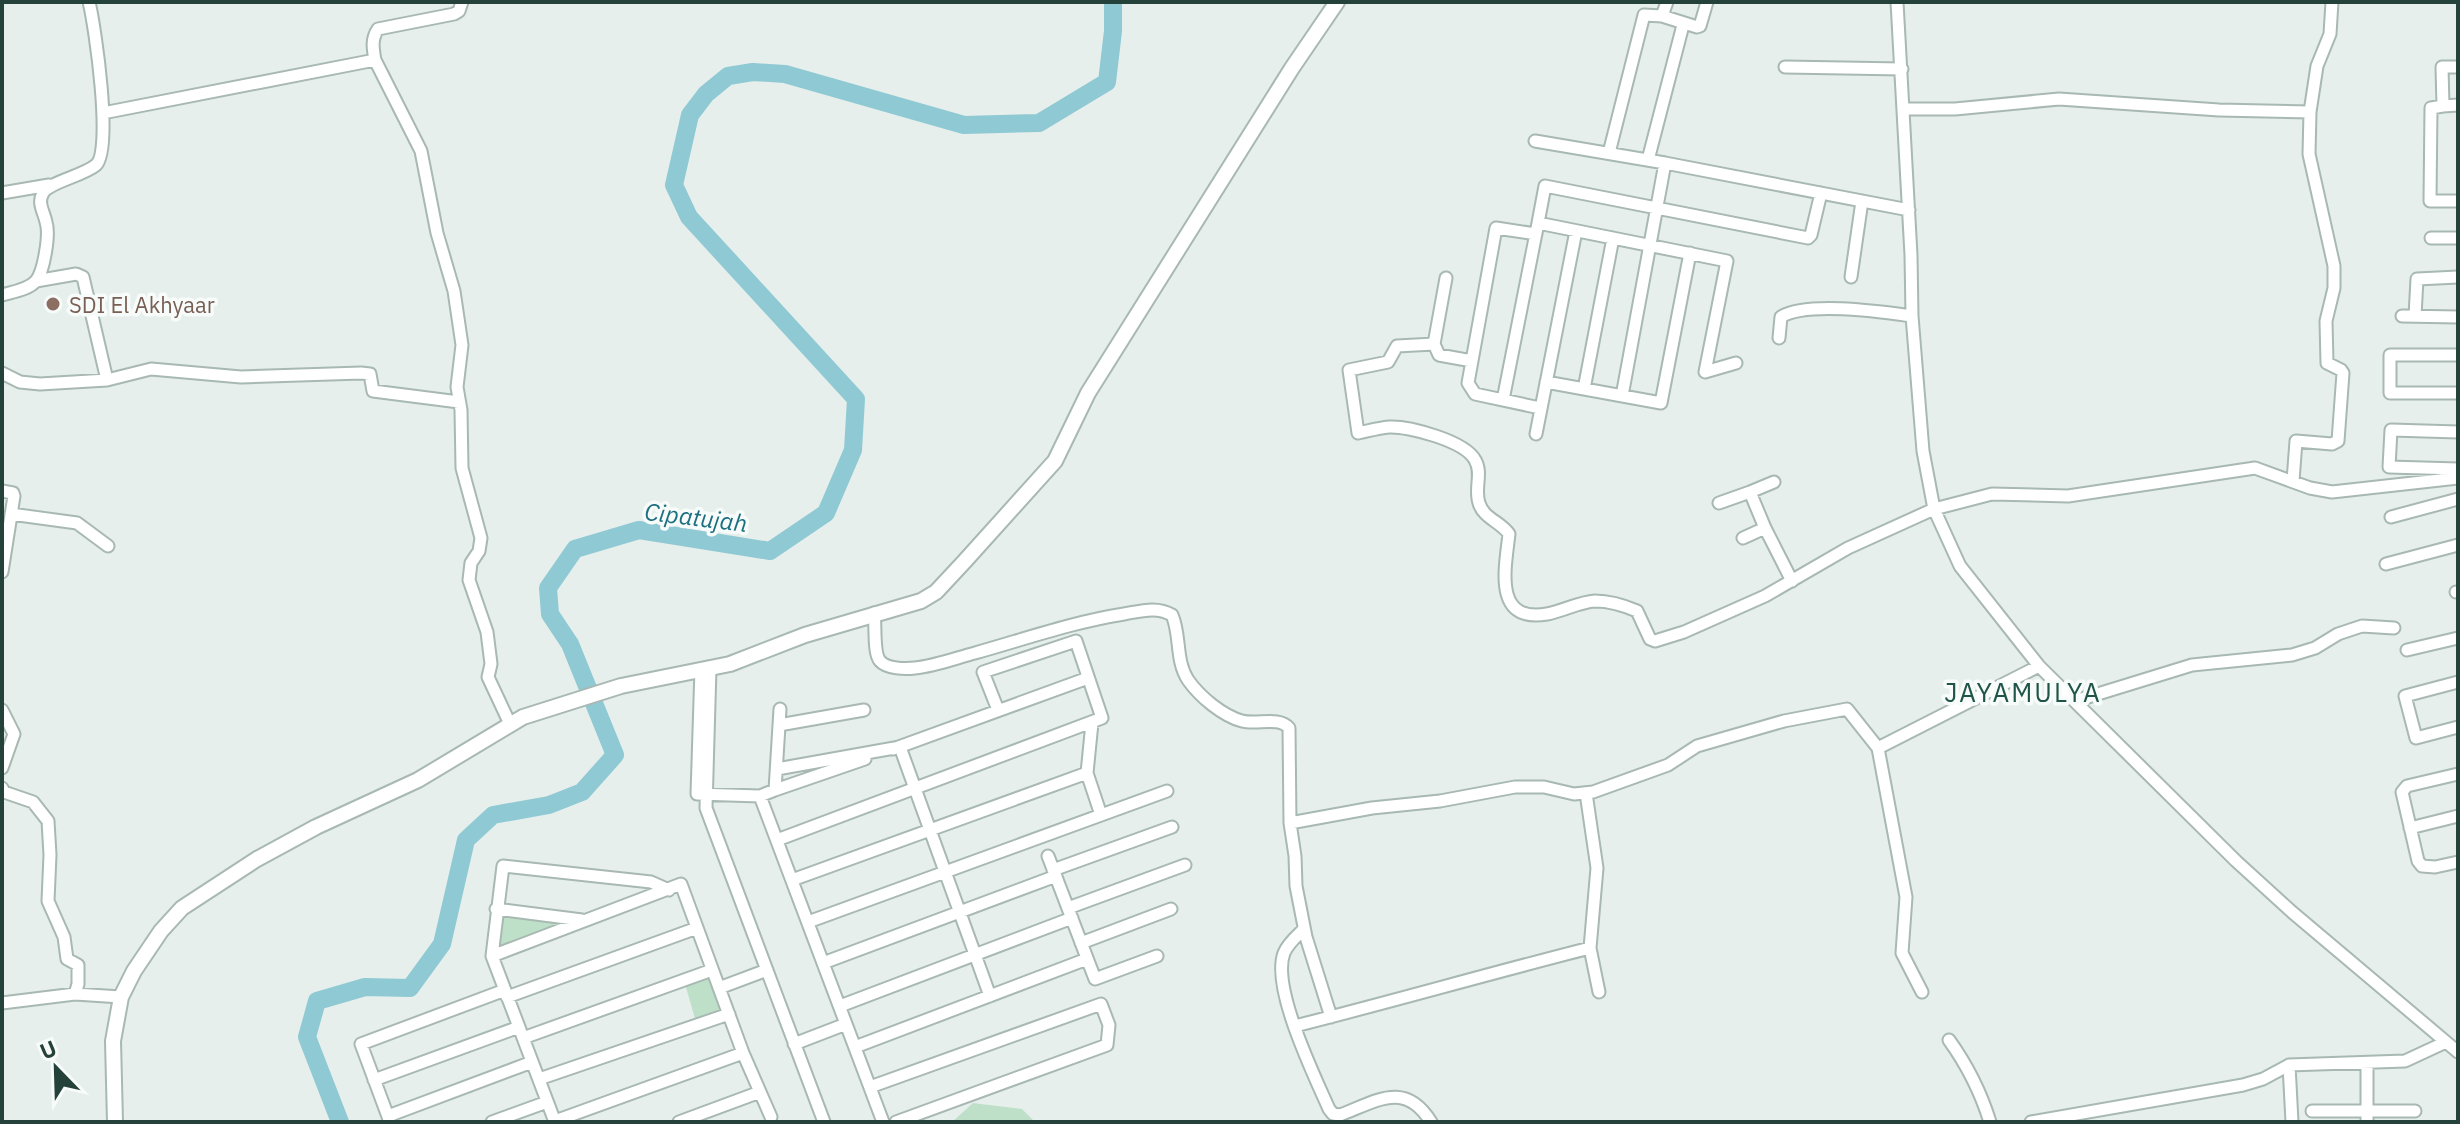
<svg xmlns="http://www.w3.org/2000/svg" width="2460" height="1124" viewBox="0 0 2460 1124" font-family="'IBM Plex Sans',sans-serif">
<rect width="100%" height="100%" fill="#e6efeb"/>
<path fill="#bfe0c8" d="M 498,911 L 577,922 L 494,953 Z
M 711,974 L 724,1012 L 696,1022 L 685,984 Z
M 973,1103 L 1022,1109 L 1034,1121 L 952,1122 Z"/>
<g fill="none" stroke-linecap="round" stroke-linejoin="round">
<path stroke="#8ec9d4" stroke-width="18" d="M 340,1122 L 307,1037 L 317,1001 L 365,987 L 410,988 L 442,944 L 466,840 L 493,815 L 549,805 L 582,792 L 615,755 L 570,644 L 550,614 L 548,588 L 575,549 L 639,530 L 770,551 L 826,513 L 853,450 L 856,399 L 689,217 L 674,185 L 690,115 L 706,94 L 728,76 L 753,72 L 785,74 L 964,125 L 1039,123 L 1107,82 L 1113,31 L 1113,2"/>
<g stroke="#a8b8b2" stroke-width="15">
<path id="minor" d="M 1897,2 L 1911,255 L 1912,316 L 1923,451 L 1934,509 L 1960,566 L 2039,666 L 2236,861 L 2292,912 L 2458,1052
M 1662,16 L 1697,27 L 1700,26 L 1707,2
M 375,60 L 421,151 L 437,233 L 454,291 L 462,345 L 457,387 L 461,410 L 462,468 L 481,538 L 479,551 L 471,563 L 469,580 L 487,632 L 491,664 L 488,677 L 510,724
M 1785,67 L 1902,69
M 2458,67 L 2442,67 L 2443,106 L 2458,105
M 2443,106 L 2431,108 L 2430,201 L 2458,201
M 1903,109 L 1955,109 L 2059,99 L 2219,110 L 2310,112 L 2309,154 L 2334,266 L 2334,288 L 2326,321 L 2327,363 L 2341,370 L 2343,373 L 2338,441 L 2332,444 L 2296,441 L 2293,481
M 2310,112 L 2317,66 L 2330,34 L 2332,2
M 103,113 L 375,60 C 373,49 371,39 378,29 L 454,14 L 459,11 L 462,2
M 1535,141 L 1665,163 L 1909,210
M 1609,153 L 1644,15 L 1662,16 L 1667,2
M 1648,160 L 1683,25
M 2,193 L 49,185
M 1538,223 L 1545,186 L 1808,238 L 1811,235 L 1821,193
M 1536,234 L 1496,228 L 1468,383 L 1475,394 L 1540,408
M 2431,238 L 2458,238
M 1851,277 L 1862,201
M 1446,278 L 1434,344 L 1439,355 L 1472,361
M 36,281 L 76,274 L 83,277 L 107,380
M 2,295 C 12,292 28,290 36,281 C 44,271 50,234 46,222 C 44,212 37,203 43,193 C 49,182 83,176 96,165 C 113,150 95,26 89,2
M 2402,316 L 2458,317
M 2415,316 L 2417,279 L 2458,277
M 1779,338 L 1781,317 C 1807,301 1882,312 1912,316
M 1434,344 L 1397,346 L 1388,362 L 1349,370 L 1358,433 C 1368,431 1378,428 1389,427 C 1409,426 1465,441 1475,460 C 1483,473 1474,489 1479,503 C 1483,518 1501,522 1509,534 C 1505,569 1493,623 1547,614 C 1563,611 1579,602 1595,601 C 1611,601 1623,605 1637,611 L 1650,639 L 1655,641 L 1684,632 L 1765,596 L 1848,548 L 1934,509 L 1992,494 L 2068,496 L 2255,468 L 2310,488 L 2332,492 L 2458,478
M 2458,355 L 2390,355 L 2390,393 L 2458,393
M 2,373 L 20,382 L 40,384 L 107,380 L 151,369 L 241,377 L 361,373 L 370,374 L 373,391 L 459,402
M 1546,382 L 1661,403 L 1690,253
M 1584,389 L 1613,238
M 1622,396 L 1665,163
M 1503,400 L 1538,223 L 1727,261 L 1705,372 L 1736,363
M 2458,432 L 2391,430 L 2389,467 L 2458,469
M 1536,434 L 1576,231
M 2,491 L 13,493 L 14,496 L 2,572
M 1750,492 L 1774,482
M 1719,503 L 1750,492 L 1765,528 L 1792,581
M 11,514 L 77,523 L 108,546
M 2391,517 L 2458,499
M 1743,538 L 1765,528
M 2386,564 L 2458,545
M 2456,592 L 2458,592
M 874,613 C 876,626 873,653 880,661 C 887,669 905,669 915,668 C 935,666 956,658 975,653 C 1025,639 1073,622 1124,614 C 1141,611 1157,606 1172,615 C 1181,635 1175,660 1188,680 C 1200,697 1223,716 1242,721 C 1257,725 1279,716 1289,728 L 1290,823 L 1295,856 L 1296,886 L 1306,937 L 1331,1017
M 2407,650 L 2458,638
M 710,668 L 706,808 L 824,1122
M 701,669 L 697,794 L 760,796 L 775,790 L 780,709
M 2458,682 L 2405,696 L 2416,738 L 2458,727
M 2075,701 L 2192,665 L 2292,655 L 2315,648 L 2338,634 L 2362,626 L 2394,628
M 2,710 L 14,734 L 2,768
M 1092,723 L 1087,773 L 1101,815
M 779,725 L 864,710
M 1878,748 L 2039,666
M 893,749 L 1088,678
M 777,769 L 900,747 L 990,996
M 2458,774 L 2407,786 L 2402,792 L 2418,861 L 2422,866 L 2435,867 L 2458,862
M 2,788 L 4,792 L 33,802 L 48,821 L 50,855 L 48,901 L 64,937 L 67,959 L 78,965 L 78,984 L 75,994
M 775,790 L 865,759
M 1586,793 L 1597,868 L 1590,948 L 1599,992
M 760,796 L 883,1122
M 1290,823 L 1372,808 L 1440,801 L 1515,787 L 1544,787 L 1574,794 L 1593,792 L 1668,765 L 1697,746 L 1784,721 L 1847,709 L 1878,748 L 1906,897 L 1902,953 L 1922,992
M 2410,828 L 2458,816
M 777,840 L 1102,718 L 1076,641 L 983,672 L 998,710
M 1048,856 L 1095,979 L 1157,956
M 1053,870 L 1172,827
M 792,880 L 1087,773
M 1068,908 L 1185,865
M 496,909 L 582,920
M 808,922 L 1167,791
M 1304,929 C 1297,936 1288,943 1284,953 C 1271,987 1314,1075 1329,1109 L 1333,1114 L 1340,1115 C 1377,1101 1405,1080 1431,1122
M 1081,943 L 1171,909
M 492,956 L 681,884 L 743,1053 L 771,1117
M 823,963 L 1056,876
M 719,988 L 767,970
M 507,997 L 697,928
M 2,1003 L 75,994 L 121,997
M 840,1006 L 1072,918
M 1295,1026 C 1394,1001 1491,973 1590,948
M 523,1038 L 712,970
M 1949,1040 C 1967,1065 1981,1093 1990,1122
M 794,1044 L 846,1024
M 855,1047 L 1087,959
M 2289,1065 L 2292,1122
M 539,1079 L 729,1014
M 374,1080 L 519,1027
M 870,1087 L 1101,1004 L 1109,1025 L 1107,1045 L 896,1122
M 2312,1111 L 2415,1111
M 388,1116 L 532,1062
M 555,1121 L 743,1053
M 390,1122 L 361,1044 L 505,990
M 492,1122 L 547,1102
M 555,1122 L 492,956 L 503,866 L 651,882 L 669,890
M 679,1122 L 760,1092
M 2031,1122 L 2243,1085 L 2263,1079 L 2289,1065 L 2405,1061 L 2446,1042
M 2367,1122 L 2367,1063"/>
</g>
<g stroke="#a8b8b2" stroke-width="18">
<path id="tertiary" d="M 115,1122 L 113,1041 L 121,997 L 134,971 L 161,931 L 182,908 L 257,859 L 316,827 L 418,780 L 523,717 L 621,686 L 730,664 L 805,635 L 921,601 L 936,592 L 964,562 L 1055,461 L 1088,393 L 1292,68 L 1337,2"/>
</g>
<use href="#minor" stroke="#fff" stroke-width="11"/>
<use href="#tertiary" stroke="#fff" stroke-width="14"/>
</g>
<circle fill="#8d6e63" stroke="#f7fbf9" stroke-width="3" cx="53" cy="304" r="8"/>
<g text-anchor="middle" dominant-baseline="central" stroke-width="7" stroke-linejoin="round" paint-order="stroke">
<g font-size="22" fill="#785e54" stroke="#f7fbf9" text-anchor="start">
<text x="69" y="304">SDI El Akhyaar</text>
</g>
<g font-size="24" font-style="italic" fill="#1c6f80" stroke="#f7fbf9">
<text transform="translate(696 517) rotate(7)">Cipatujah</text>
</g>
<g font-size="26" letter-spacing="2" fill="#1f5548" stroke="#f7fbf9">
<text x="2023" y="692">JAYAMULYA</text>
</g>
</g>
<rect width="2460" height="1124" fill="none" stroke="#24423a" stroke-width="8"/>
<g transform="translate(56 1068) rotate(337)" stroke="#f7fbf9" stroke-width="6" paint-order="stroke">
<path d="M0-6L14 30L0 20L-14 30Z" fill="#24423a"/>
<text y="-12" font-size="22" font-weight="bold" text-anchor="middle" fill="#24423a">U</text>
</g>
</svg>
